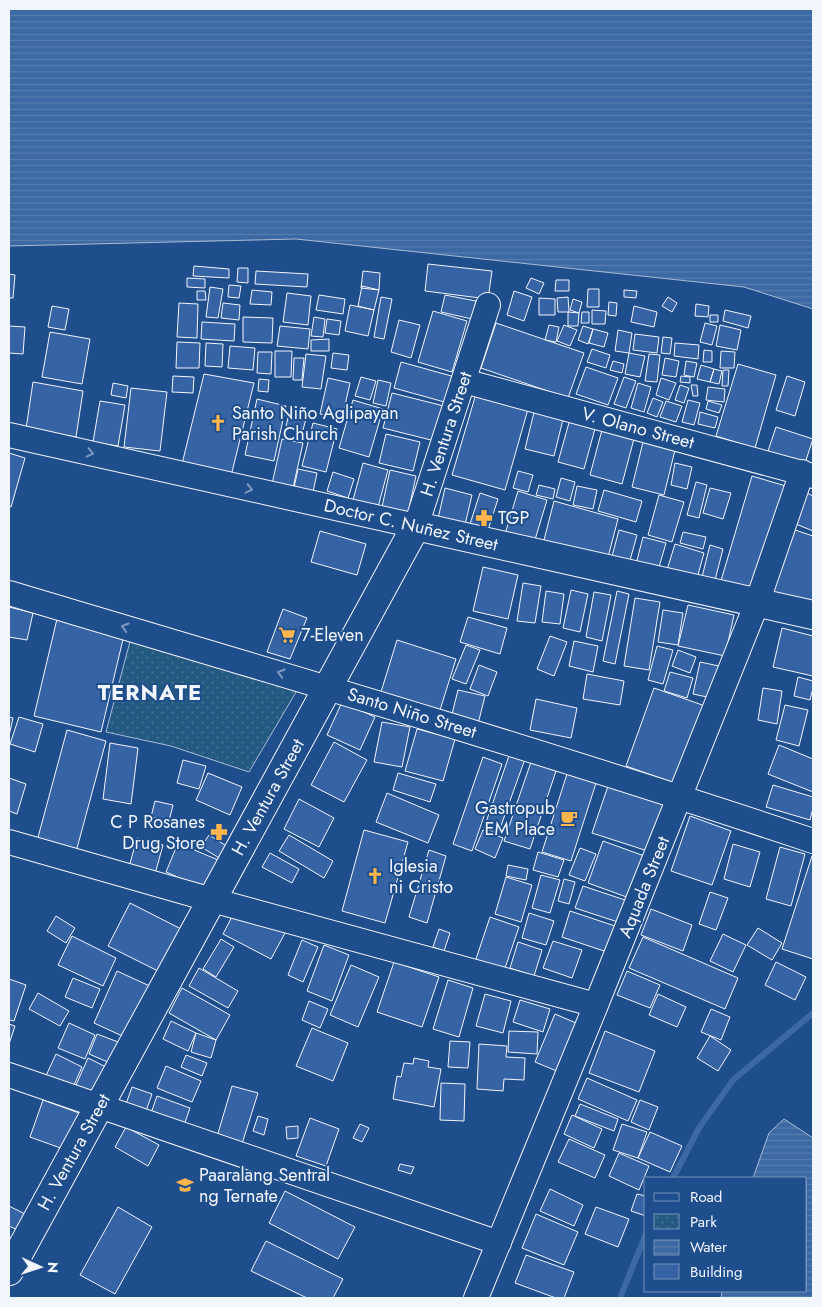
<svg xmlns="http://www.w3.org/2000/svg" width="822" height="1307" viewBox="0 0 822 1307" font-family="Jost,sans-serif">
<defs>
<pattern id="park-dots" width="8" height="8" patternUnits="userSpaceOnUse" patternTransform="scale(1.25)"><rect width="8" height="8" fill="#245a82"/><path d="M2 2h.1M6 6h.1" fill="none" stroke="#447295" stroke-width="1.8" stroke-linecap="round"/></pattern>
<pattern id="water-rules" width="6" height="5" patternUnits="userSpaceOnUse" patternTransform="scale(1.25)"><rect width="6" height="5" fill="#3b69a3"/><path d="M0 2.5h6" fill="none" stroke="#587fb1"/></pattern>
</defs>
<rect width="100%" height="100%" fill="#1f4e8c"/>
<path fill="url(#park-dots)" stroke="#a8bbd7" d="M 132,634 L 299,687 L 249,772 L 171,746 L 106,732 Z"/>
<path fill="url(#water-rules)" stroke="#a8bbd7" d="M 9,9 L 813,9 L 813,309 L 744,287 L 296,239 L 9,246 Z
M 784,1119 L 813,1138 L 813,1298 L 721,1298 L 722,1291 L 806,1291 L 806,1178 L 753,1178 L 769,1133 Z"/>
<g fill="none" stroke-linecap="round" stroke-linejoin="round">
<path stroke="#3b69a3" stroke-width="6" d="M 673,1178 L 699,1128 L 733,1080 L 813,1013
M 620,1298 L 646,1234"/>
</g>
<path fill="#3563a3" stroke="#f2f6ff" d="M 428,264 L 492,271 L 488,299 L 425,291 Z
M 194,266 L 229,269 L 229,278 L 193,276 Z
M 238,268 L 248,268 L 248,283 L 237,282 Z
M 256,271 L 308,274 L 307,287 L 255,284 Z
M 363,271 L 380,273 L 379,290 L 361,288 Z
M 9,274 L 15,275 L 13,298 L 9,298 Z
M 187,278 L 205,279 L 205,288 L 187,287 Z
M 531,278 L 544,283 L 539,294 L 526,288 Z
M 556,280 L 569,280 L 569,291 L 555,291 Z
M 229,285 L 241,286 L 239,298 L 228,297 Z
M 362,286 L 379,290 L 374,310 L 358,306 Z
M 210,287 L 223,289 L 218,318 L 206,317 Z
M 588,289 L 599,289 L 599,307 L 587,307 Z
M 252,290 L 272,292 L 271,305 L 250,304 Z
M 624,290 L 637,291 L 636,298 L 624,297 Z
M 197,291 L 205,291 L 206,300 L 197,300 Z
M 514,291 L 532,297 L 524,321 L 507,315 Z
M 287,293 L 311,296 L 308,325 L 283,322 Z
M 319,295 L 345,299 L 343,314 L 316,310 Z
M 445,295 L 476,301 L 472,319 L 441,312 Z
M 381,297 L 392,299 L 384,339 L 374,337 Z
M 568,297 L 569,312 L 558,312 L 557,298 Z
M 668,297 L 677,303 L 672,312 L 662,306 Z
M 539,298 L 555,299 L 555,315 L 539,315 Z
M 573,299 L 582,302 L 579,313 L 570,310 Z
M 609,302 L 617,303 L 616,316 L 608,315 Z
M 179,303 L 198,304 L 197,338 L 177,337 Z
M 223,303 L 240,305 L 239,320 L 221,318 Z
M 696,304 L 709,306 L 708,317 L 695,316 Z
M 350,305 L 374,310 L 368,336 L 345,331 Z
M 52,306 L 69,309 L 65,330 L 48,327 Z
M 634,306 L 657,312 L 654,327 L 631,322 Z
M 592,310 L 606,311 L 605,324 L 592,324 Z
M 725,310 L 751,316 L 748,328 L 723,321 Z
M 433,311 L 467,321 L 452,372 L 418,362 Z
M 568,312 L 579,313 L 578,326 L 568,326 Z
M 582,312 L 589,312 L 589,323 L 581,323 Z
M 710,315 L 718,315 L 718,322 L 710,322 Z
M 243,317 L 273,318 L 272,343 L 243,342 Z
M 314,317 L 325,319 L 323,337 L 311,336 Z
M 327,319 L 341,321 L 339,335 L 325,333 Z
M 399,320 L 420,325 L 411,358 L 391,352 Z
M 202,322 L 235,324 L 234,341 L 201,339 Z
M 496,323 L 584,353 L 568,398 L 481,368 Z
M 705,323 L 717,326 L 712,345 L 700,342 Z
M 549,325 L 559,327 L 556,342 L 545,340 Z
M 564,325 L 577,330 L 570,346 L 557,341 Z
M 720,325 L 741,330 L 737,350 L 716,346 Z
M 9,326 L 25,327 L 23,354 L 9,353 Z
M 280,326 L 310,329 L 308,349 L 277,346 Z
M 583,326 L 593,329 L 588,344 L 578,340 Z
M 593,329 L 608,333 L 604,347 L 589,343 Z
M 618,330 L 632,333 L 629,353 L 615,351 Z
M 50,332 L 90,339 L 82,384 L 42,377 Z
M 635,334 L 659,337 L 657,353 L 633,350 Z
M 663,337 L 672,338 L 670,354 L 661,353 Z
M 329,339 L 329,351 L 311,351 L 311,340 Z
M 177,342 L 200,343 L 199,368 L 176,368 Z
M 206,343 L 223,344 L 222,367 L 205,366 Z
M 675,343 L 699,345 L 698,359 L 674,356 Z
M 230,346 L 255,348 L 253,370 L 228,368 Z
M 592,349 L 610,355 L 606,368 L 587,362 Z
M 704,350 L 712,351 L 712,362 L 703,362 Z
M 275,351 L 292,351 L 291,377 L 275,377 Z
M 721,351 L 735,352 L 734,368 L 720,368 Z
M 258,352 L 272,352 L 271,374 L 257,373 Z
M 333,353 L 349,355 L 347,370 L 331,368 Z
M 629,353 L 645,356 L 640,377 L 625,374 Z
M 306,354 L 326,356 L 321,389 L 302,387 Z
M 649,354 L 660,355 L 657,382 L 645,381 Z
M 294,358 L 304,358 L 302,380 L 293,380 Z
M 665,358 L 679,361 L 676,377 L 662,375 Z
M 613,361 L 624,364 L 622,373 L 610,370 Z
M 686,361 L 697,363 L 694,377 L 684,375 Z
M 401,362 L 455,377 L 448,403 L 394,388 Z
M 738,364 L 776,375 L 755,448 L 716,436 Z
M 701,365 L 714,369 L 710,382 L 697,379 Z
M 586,367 L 618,378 L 608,405 L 576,394 Z
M 714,369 L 722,371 L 719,384 L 710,382 Z
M 723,370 L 729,370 L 728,386 L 722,386 Z
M 204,374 L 254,383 L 231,476 L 182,464 Z
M 173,376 L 194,377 L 193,393 L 172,392 Z
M 681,376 L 690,377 L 690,383 L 680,382 Z
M 787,376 L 805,382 L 795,416 L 776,410 Z
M 361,377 L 376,381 L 370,400 L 355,396 Z
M 624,377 L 636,381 L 626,408 L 614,404 Z
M 328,378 L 350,383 L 342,419 L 320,414 Z
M 661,378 L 676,383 L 669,400 L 656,395 Z
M 259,379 L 269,380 L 268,392 L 258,391 Z
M 378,380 L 391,383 L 386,406 L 373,403 Z
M 33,382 L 83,391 L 76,437 L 26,429 Z
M 113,383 L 128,386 L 126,398 L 111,395 Z
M 638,383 L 651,387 L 644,412 L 631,408 Z
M 680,385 L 689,388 L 684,403 L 675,400 Z
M 691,385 L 697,385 L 698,396 L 693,396 Z
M 478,387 L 530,402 L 505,490 L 452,475 Z
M 708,387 L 725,389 L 724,402 L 706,400 Z
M 131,388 L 167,392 L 160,451 L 124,447 Z
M 392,393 L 444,406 L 435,441 L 383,428 Z
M 653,398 L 663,402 L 657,417 L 647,413 Z
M 257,399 L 286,406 L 274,461 L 245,455 Z
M 353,400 L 383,409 L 369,457 L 339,448 Z
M 688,400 L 700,403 L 694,425 L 682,422 Z
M 100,401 L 125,405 L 118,446 L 93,442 Z
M 666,401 L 682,406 L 676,422 L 660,417 Z
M 708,401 L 722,405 L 719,413 L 706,409 Z
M 536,404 L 565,411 L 554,456 L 525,449 Z
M 291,406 L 308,411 L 303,430 L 286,426 Z
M 700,412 L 718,417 L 715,428 L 698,424 Z
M 570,419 L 596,425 L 584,469 L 558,462 Z
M 313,423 L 337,429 L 326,472 L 302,466 Z
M 603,426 L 635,435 L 622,484 L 590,475 Z
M 776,427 L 813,439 L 804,466 L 767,454 Z
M 386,434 L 420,442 L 413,471 L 379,463 Z
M 282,439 L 303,443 L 293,488 L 272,484 Z
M 643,442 L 675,450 L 664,495 L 632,487 Z
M 9,453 L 25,458 L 11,507 L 9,506 Z
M 363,463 L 388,470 L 378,507 L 353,500 Z
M 675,463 L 692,467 L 687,489 L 671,485 Z
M 298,469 L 317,473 L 313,492 L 294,488 Z
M 390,470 L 416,476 L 408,513 L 382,507 Z
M 518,471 L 533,475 L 528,492 L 513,488 Z
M 333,472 L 354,479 L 348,498 L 327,491 Z
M 752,476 L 789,487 L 757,595 L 720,584 Z
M 561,478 L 575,482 L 570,501 L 556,497 Z
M 696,482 L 707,485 L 699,518 L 687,515 Z
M 539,485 L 555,489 L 553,499 L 536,495 Z
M 577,486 L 597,490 L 593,509 L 573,505 Z
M 445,488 L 472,495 L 464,529 L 437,523 Z
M 710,488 L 731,493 L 723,519 L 703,513 Z
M 604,490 L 642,501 L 636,522 L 598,511 Z
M 518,491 L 547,500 L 534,543 L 505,534 Z
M 480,493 L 498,499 L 487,533 L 469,527 Z
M 807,493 L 813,496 L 813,531 L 796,524 Z
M 659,495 L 684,502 L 672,542 L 648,535 Z
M 554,501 L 618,519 L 607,561 L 543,544 Z
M 619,530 L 637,535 L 629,564 L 611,560 Z
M 795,530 L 813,536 L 813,609 L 772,595 Z
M 320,531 L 366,544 L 357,575 L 311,562 Z
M 683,532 L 706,537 L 703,549 L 680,543 Z
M 643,537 L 666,543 L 657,574 L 635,568 Z
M 675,544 L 704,553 L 696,582 L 666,573 Z
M 710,545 L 723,549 L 715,580 L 702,577 Z
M 483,567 L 518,575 L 508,619 L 473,611 Z
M 523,583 L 541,586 L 535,623 L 517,621 Z
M 571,590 L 588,594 L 580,632 L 563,628 Z
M 546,591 L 564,594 L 560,624 L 542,622 Z
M 617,591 L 629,594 L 615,664 L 603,661 Z
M 594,592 L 611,595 L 602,641 L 586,637 Z
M 635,598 L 660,602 L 649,670 L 624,666 Z
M 688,605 L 734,615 L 725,656 L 678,646 Z
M 9,607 L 33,613 L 27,640 L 9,637 Z
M 283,609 L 307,618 L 290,659 L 267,652 Z
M 663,610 L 683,613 L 678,645 L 658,642 Z
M 468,617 L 507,628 L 500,654 L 460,642 Z
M 57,619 L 124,635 L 101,732 L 34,716 Z
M 782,628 L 813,636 L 813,676 L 773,667 Z
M 550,636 L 567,642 L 554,676 L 537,669 Z
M 397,640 L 456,659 L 440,710 L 381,692 Z
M 574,641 L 598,646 L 593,672 L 569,666 Z
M 466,645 L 480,650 L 466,684 L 452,679 Z
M 657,646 L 673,650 L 663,684 L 648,680 Z
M 678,650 L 696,657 L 690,673 L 672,666 Z
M 700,662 L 719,666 L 712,698 L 693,694 Z
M 479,665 L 497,672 L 488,696 L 470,689 Z
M 670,672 L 693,678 L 687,698 L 664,691 Z
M 587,674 L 624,681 L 620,705 L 583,699 Z
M 798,677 L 813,681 L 813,688 L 810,700 L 794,696 Z
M 654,688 L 708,707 L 680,785 L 626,766 Z
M 763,688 L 782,691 L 777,724 L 758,720 Z
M 458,690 L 485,696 L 478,724 L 451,718 Z
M 536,699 L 577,708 L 571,738 L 530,730 Z
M 342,702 L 375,717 L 360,750 L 327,735 Z
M 785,705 L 808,710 L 799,746 L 776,740 Z
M 9,717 L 13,718 L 9,736 Z
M 19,717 L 43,724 L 35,752 L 10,744 Z
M 382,722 L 410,727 L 402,767 L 374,762 Z
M 417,729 L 455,739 L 443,781 L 405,771 Z
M 67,730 L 106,741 L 76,852 L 37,841 Z
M 334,742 L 367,760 L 344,802 L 311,785 Z
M 110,743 L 138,748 L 131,804 L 103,799 Z
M 779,745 L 813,759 L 813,792 L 768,774 Z
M 510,753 L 525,759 L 498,834 L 484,828 Z
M 483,757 L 502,764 L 472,851 L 453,844 Z
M 183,760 L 206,766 L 199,789 L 177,783 Z
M 531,762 L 556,771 L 530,849 L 504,841 Z
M 208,773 L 242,787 L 230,815 L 196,800 Z
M 398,773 L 436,784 L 430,802 L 393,790 Z
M 567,774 L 596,783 L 571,861 L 542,852 Z
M 9,778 L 26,784 L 17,814 L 9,811 Z
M 773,785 L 813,797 L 813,808 L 810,820 L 766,807 Z
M 608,786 L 672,807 L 657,854 L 592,833 Z
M 387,793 L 439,815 L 428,843 L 376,822 Z
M 299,799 L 334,818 L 319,847 L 284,829 Z
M 155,801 L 173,805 L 169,821 L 151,817 Z
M 690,816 L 731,831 L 712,885 L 671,871 Z
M 364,830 L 408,842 L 385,923 L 342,911 Z
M 483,830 L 503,838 L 495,858 L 475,849 Z
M 209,835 L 228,847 L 221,859 L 201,847 Z
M 289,835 L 333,861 L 324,878 L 279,851 Z
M 137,838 L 163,845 L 155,874 L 129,867 Z
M 603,841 L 647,857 L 632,899 L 588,883 Z
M 178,843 L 218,860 L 206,889 L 166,872 Z
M 733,844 L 760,852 L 750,887 L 724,879 Z
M 780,847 L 805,854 L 791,906 L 766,899 Z
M 580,848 L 596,854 L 585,881 L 569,875 Z
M 429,850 L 446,856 L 427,923 L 409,917 Z
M 538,852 L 564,860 L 558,877 L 533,870 Z
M 270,853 L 299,869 L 292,883 L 262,867 Z
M 812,856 L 813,856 L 813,959 L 782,949 Z
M 508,865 L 528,869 L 526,880 L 506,876 Z
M 541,875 L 560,880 L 550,913 L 532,908 Z
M 506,877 L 532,885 L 521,922 L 495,914 Z
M 564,879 L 575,882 L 569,904 L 558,901 Z
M 583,886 L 631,902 L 624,924 L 575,908 Z
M 710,892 L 728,898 L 716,930 L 699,924 Z
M 130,903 L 185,931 L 164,974 L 108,946 Z
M 237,907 L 285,933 L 271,959 L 223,934 Z
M 651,909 L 692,925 L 683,951 L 641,935 Z
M 570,911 L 621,928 L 613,954 L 562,937 Z
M 529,913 L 554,921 L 546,945 L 522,938 Z
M 56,916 L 75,928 L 66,943 L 47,931 Z
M 490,917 L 519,927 L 503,974 L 474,965 Z
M 758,928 L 782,943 L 772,960 L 747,945 Z
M 439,929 L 450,933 L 444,951 L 433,947 Z
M 723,934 L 746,945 L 733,972 L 710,961 Z
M 72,936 L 116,958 L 103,986 L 58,965 Z
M 643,937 L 738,978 L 725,1009 L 629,968 Z
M 221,939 L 234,947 L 216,977 L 203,969 Z
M 302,940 L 318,947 L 303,982 L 288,975 Z
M 553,941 L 582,950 L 572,978 L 543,968 Z
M 518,942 L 542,950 L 534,976 L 510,968 Z
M 324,945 L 349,955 L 332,1001 L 307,991 Z
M 394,962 L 439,977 L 422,1027 L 377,1012 Z
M 776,962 L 806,977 L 795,1000 L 765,985 Z
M 351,965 L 379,977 L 358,1027 L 330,1015 Z
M 199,968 L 238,991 L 228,1008 L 189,986 Z
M 117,971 L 154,988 L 131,1040 L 94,1023 Z
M 627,971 L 660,985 L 650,1008 L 617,995 Z
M 73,978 L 100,989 L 92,1008 L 65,997 Z
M 9,979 L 26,985 L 14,1021 L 9,1020 Z
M 448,980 L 473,988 L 459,1037 L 433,1029 Z
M 182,988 L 230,1015 L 216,1040 L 169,1013 Z
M 38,993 L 69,1011 L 60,1026 L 29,1009 Z
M 485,994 L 511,1001 L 503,1033 L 476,1026 Z
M 658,994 L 686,1007 L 677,1027 L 649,1015 Z
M 520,1000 L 550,1009 L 543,1032 L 513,1022 Z
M 309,1001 L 328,1009 L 320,1028 L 302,1020 Z
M 711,1009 L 730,1017 L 721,1040 L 701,1032 Z
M 555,1014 L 583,1026 L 564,1074 L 535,1062 Z
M 171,1021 L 196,1033 L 188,1051 L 163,1039 Z
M 69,1023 L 95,1035 L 85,1059 L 58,1048 Z
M 9,1024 L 15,1026 L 9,1044 Z
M 312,1028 L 348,1043 L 333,1081 L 296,1066 Z
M 509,1031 L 538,1032 L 537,1054 L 508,1052 Z
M 605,1031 L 655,1051 L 639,1092 L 589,1073 Z
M 196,1033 L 216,1040 L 211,1058 L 191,1052 Z
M 97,1034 L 126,1045 L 117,1066 L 89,1054 Z
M 710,1036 L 731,1050 L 718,1071 L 697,1058 Z
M 450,1041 L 470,1042 L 468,1068 L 448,1067 Z
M 479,1044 L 507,1046 L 506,1057 L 525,1058 L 524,1080 L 504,1079 L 503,1091 L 477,1089 Z
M 56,1054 L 82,1067 L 71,1092 L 44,1080 Z
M 186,1055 L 207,1063 L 202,1076 L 181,1067 Z
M 88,1058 L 110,1069 L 98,1095 L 76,1085 Z
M 414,1058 L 429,1061 L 428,1067 L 441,1069 L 434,1107 L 393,1099 L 397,1076 L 401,1077 L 404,1063 L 413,1064 Z
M 166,1066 L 201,1081 L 192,1102 L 157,1088 Z
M 587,1078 L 637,1100 L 628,1121 L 578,1099 Z
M 441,1083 L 465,1084 L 464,1121 L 440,1120 Z
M 232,1086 L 258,1093 L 241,1147 L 216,1140 Z
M 132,1087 L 152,1094 L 146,1111 L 126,1104 Z
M 157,1096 L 190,1108 L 183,1128 L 150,1116 Z
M 43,1100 L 79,1113 L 66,1150 L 30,1137 Z
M 640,1100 L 658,1107 L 649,1130 L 631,1122 Z
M 580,1104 L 618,1119 L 614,1131 L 575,1116 Z
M 572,1115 L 602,1129 L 594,1148 L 564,1134 Z
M 258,1116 L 268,1119 L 264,1135 L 253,1131 Z
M 310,1118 L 339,1129 L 326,1166 L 296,1156 Z
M 360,1124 L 369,1128 L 362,1142 L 353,1138 Z
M 622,1124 L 647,1132 L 638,1158 L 613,1150 Z
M 298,1126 L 298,1138 L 287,1139 L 286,1127 Z
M 126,1127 L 159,1145 L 148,1166 L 115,1147 Z
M 650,1132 L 682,1146 L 670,1172 L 638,1158 Z
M 569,1139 L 605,1155 L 595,1178 L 558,1162 Z
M 619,1153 L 649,1166 L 639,1190 L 609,1176 Z
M 400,1164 L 414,1167 L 411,1174 L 398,1170 Z
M 550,1189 L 583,1205 L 574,1226 L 540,1211 Z
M 285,1191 L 355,1227 L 338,1259 L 269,1223 Z
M 637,1194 L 646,1196 L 646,1216 L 631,1211 Z
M 9,1206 L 31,1217 L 24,1233 L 9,1226 Z
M 118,1207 L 152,1227 L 115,1294 L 80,1275 Z
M 596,1207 L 629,1219 L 618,1247 L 585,1234 Z
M 536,1214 L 578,1232 L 564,1265 L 522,1248 Z
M 266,1241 L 343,1279 L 333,1298 L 307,1298 L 251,1271 Z
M 526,1255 L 574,1272 L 564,1298 L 556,1298 L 515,1283 Z"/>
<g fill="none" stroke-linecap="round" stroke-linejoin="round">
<g stroke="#f2f6ff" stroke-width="26">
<path id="minor" d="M 464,381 L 813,476
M 9,435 L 416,526 L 488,305
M 9,593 C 278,673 547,752 813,841
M 9,842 L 212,900 L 596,1005
M 9,1075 L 499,1243
M 476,1298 L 596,1005 L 757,603 L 802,472"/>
</g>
<g stroke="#f2f6ff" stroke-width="30">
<path id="major" d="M 9,1271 L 416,526 L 813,615"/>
</g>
<use href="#minor" stroke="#1f4e8c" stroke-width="24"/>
<use href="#major" stroke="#1f4e8c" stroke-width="28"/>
</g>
<defs><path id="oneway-chevron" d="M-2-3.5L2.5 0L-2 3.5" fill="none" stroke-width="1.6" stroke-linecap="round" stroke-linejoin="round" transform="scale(1.25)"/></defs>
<g stroke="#7e9ac0">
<use href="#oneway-chevron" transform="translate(90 453) rotate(13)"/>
<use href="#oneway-chevron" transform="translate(249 489) rotate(13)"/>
<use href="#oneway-chevron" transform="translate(125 627) rotate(-164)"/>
<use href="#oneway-chevron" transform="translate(281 673) rotate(-164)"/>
</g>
<defs>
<g id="church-bare" transform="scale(1.35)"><path d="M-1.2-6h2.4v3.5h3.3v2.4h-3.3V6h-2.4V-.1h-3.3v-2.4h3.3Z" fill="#ffb74d" stroke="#1f4e8c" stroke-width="2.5" paint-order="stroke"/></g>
<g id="pharmacy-bare" transform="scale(1.35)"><path d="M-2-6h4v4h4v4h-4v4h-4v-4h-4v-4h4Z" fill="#ffb74d" stroke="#1f4e8c" stroke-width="2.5" paint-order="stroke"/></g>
<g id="supermarket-bare" transform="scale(1.35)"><path d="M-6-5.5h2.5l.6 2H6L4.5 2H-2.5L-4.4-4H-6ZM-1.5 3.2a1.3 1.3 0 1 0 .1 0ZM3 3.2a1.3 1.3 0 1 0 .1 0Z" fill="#ffb74d" stroke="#1f4e8c" stroke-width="2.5" paint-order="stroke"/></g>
<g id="cafe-bare" transform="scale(1.35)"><path d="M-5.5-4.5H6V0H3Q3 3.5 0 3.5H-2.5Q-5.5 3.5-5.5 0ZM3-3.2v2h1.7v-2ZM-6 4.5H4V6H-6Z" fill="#ffb74d" stroke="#1f4e8c" stroke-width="2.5" paint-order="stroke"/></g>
<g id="school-bare" transform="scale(1.35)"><path d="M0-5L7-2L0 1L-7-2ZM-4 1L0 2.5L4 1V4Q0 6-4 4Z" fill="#ffb74d" stroke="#1f4e8c" stroke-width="2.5" paint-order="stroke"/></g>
</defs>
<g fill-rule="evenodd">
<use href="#church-bare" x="218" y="423"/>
<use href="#pharmacy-bare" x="484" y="518"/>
<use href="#supermarket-bare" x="287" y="635"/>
<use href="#cafe-bare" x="569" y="818"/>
<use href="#pharmacy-bare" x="219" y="832"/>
<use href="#church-bare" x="375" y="876"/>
<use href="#school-bare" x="185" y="1185"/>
</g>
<g text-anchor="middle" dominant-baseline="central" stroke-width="4" stroke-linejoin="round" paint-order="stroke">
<g font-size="18" fill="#f2f6ff" stroke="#1f4e8c" text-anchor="start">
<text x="232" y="413">Santo Niño Aglipayan<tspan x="232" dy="21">Parish Church</tspan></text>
<text x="498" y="518">TGP</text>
<text x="301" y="635">7-Eleven</text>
<text x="555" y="808" text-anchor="end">Gastropub<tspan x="555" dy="21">EM Place</tspan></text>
<text x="205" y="822" text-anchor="end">C P Rosanes<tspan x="205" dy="21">Drug Store</tspan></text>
<text x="389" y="866">Iglesia<tspan x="389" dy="21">ni Cristo</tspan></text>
<text x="199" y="1175">Paaralang Sentral<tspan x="199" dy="21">ng Ternate</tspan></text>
</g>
<g font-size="18" fill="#f2f6ff" stroke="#1f4e8c">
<text transform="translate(638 428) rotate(15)">V. Olano Street</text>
<text transform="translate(446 434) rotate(-72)">H. Ventura Street</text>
<text transform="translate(411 525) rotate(13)">Doctor C. Nuñez Street</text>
<text transform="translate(412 713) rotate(17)">Santo Niño Street</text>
<text transform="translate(268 797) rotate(-61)">H. Ventura Street</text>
<text transform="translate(644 887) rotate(-68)">Aquada Street</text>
<text transform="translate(74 1152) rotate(-61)">H. Ventura Street</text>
</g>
<g font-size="22" font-weight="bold" letter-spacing="1" fill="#f2f6ff" stroke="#1f4e8c">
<text x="150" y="692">TERNATE</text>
</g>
</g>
<rect width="822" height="1307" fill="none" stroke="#f2f6ff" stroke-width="20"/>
<rect x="644" y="1177" width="162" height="115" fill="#1f4e8c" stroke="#7391ba"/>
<rect x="654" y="1193" width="25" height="8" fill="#1f4e8c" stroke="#7391ba"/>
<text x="690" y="1202" font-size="15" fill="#f2f6ff">Road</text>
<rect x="654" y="1214" width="25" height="15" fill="url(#park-dots)" stroke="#7391ba"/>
<text x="690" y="1227" font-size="15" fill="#f2f6ff">Park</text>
<rect x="654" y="1240" width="25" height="15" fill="url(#water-rules)" stroke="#7391ba"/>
<text x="690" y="1252" font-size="15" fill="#f2f6ff">Water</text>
<rect x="654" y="1264" width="25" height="15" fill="#3563a3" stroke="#7391ba"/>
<text x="690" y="1277" font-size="15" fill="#f2f6ff">Building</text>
<g transform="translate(40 1267) rotate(93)" stroke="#1f4e8c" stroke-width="4" paint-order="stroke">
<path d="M0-4L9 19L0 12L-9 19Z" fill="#f2f6ff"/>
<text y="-8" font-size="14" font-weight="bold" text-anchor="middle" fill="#f2f6ff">N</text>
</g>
</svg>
